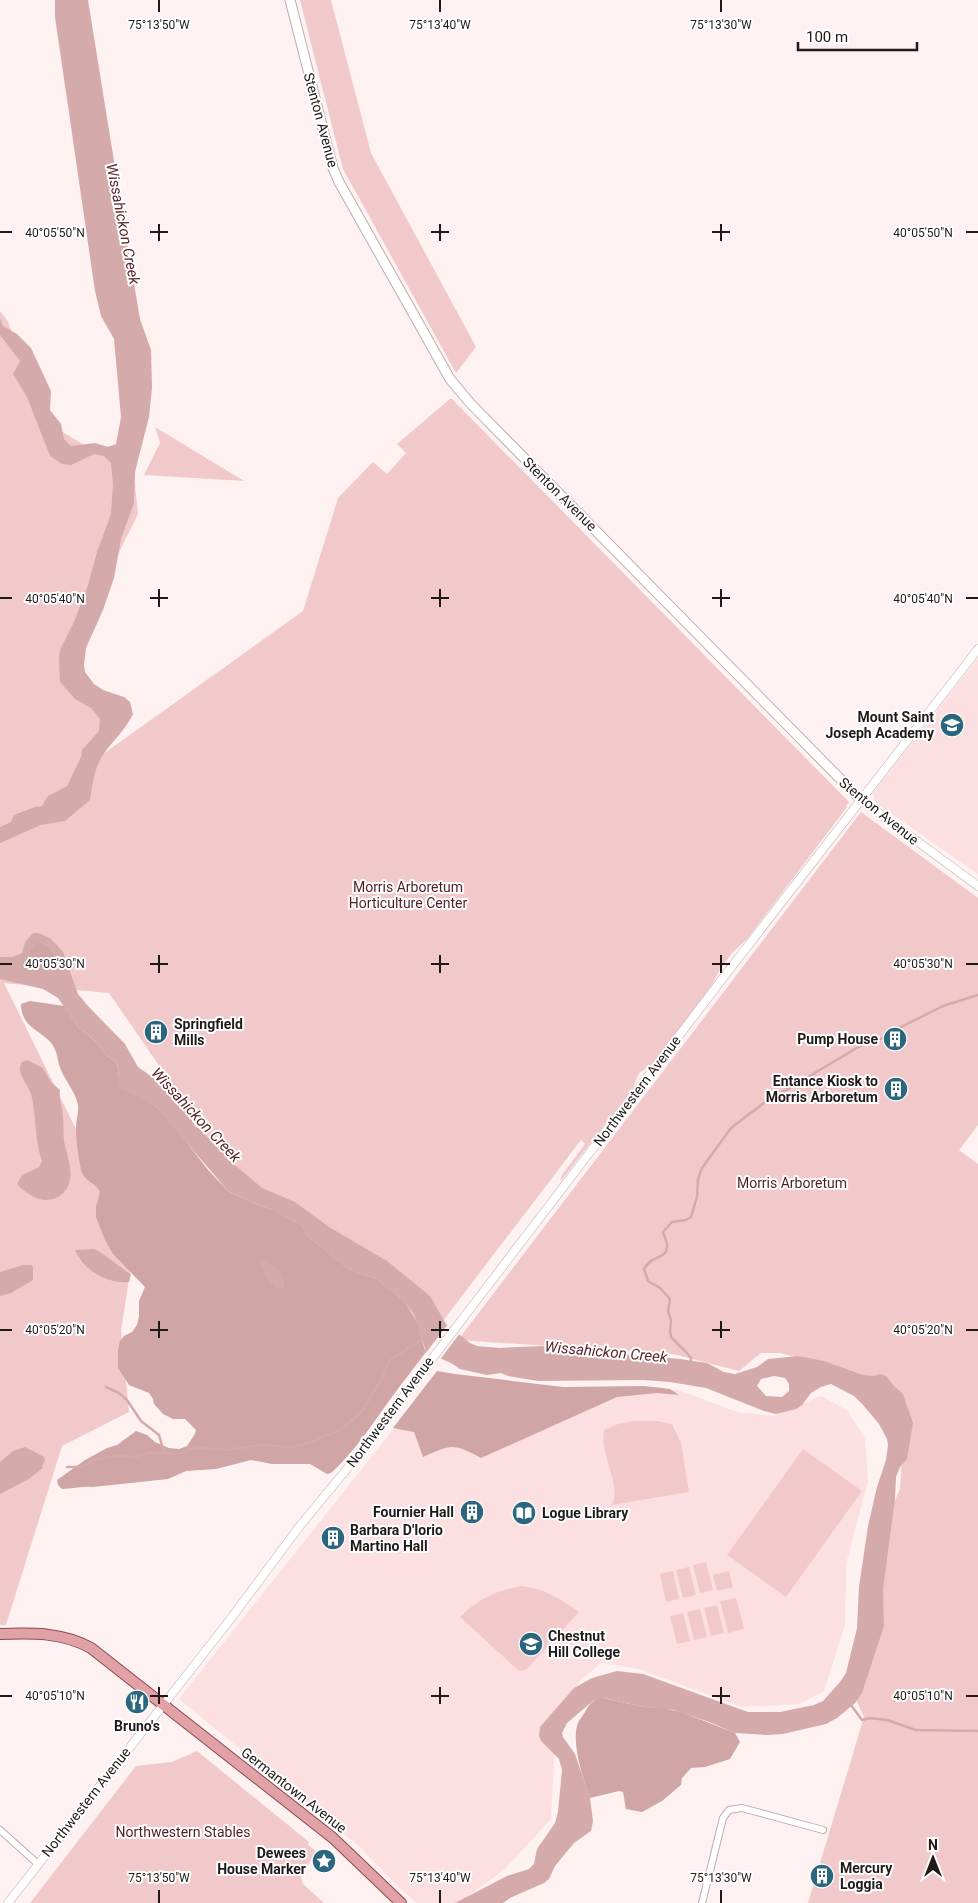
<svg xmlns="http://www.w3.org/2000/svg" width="978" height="1903" viewBox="0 0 978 1903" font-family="Roboto,sans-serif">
<rect width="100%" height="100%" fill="#fdf1f1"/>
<path fill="#fcdfe0" d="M 978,658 L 978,874 L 875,802 L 873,793 Z
M 438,1373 L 562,1389 L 653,1388 L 681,1391 L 737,1412 L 774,1416 L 821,1396 L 848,1411 L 865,1439 L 868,1481 L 846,1564 L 845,1625 L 824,1691 L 800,1704 L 742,1707 L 639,1669 L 601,1663 L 580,1681 L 560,1708 L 554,1761 L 551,1819 L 504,1870 L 467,1897 L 457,1903 L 417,1903 L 398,1887 L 359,1846 L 179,1699 Z"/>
<path fill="#f2c9ca" d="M 300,0 L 331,0 L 371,153 L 476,347 L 456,373 L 343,169 Z
M 0,311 L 8,322 L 21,356 L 56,428 L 91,449 L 131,443 L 138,514 L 65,661 L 76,684 L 100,688 L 119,707 L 71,777 L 303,611 L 338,498 L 373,462 L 387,474 L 406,453 L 397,444 L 451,398 L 849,802 L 846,806 L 847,807 L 747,939 L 733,952 L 720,969 L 712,985 L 652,1065 C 649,1068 646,1068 642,1071 C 635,1075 636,1084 632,1090 C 608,1121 584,1151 560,1182 L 562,1175 L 585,1144 L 581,1140 L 420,1351 L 238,1180 L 109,993 L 4,983 L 134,1247 L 121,1331 L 129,1412 L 62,1446 L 6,1625 L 0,1625 Z
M 155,427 L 244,481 L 144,475 L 160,443 Z
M 861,812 L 978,898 L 978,1125 L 959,1150 L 978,1164 L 978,1903 L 808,1903 L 864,1717 L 856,1700 L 877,1541 L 900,1489 L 903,1441 L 821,1364 L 780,1353 L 761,1353 L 739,1371 L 673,1354 L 458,1340 Z
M 635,1421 L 657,1421 L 672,1424 L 681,1443 L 689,1492 L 612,1505 C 622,1483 599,1456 604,1430 L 618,1424 Z
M 803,1449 L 862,1491 L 786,1597 L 727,1555 Z
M 706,1562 L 713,1590 L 700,1593 L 693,1565 Z
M 689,1567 L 696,1595 L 683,1598 L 676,1570 Z
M 673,1571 L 679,1599 L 666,1602 L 660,1574 Z
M 729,1571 L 733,1587 L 717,1591 L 713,1575 Z
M 522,1586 C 545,1589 561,1599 579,1612 L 526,1670 L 519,1671 L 460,1617 C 480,1598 495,1591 522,1586 Z
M 736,1598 L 744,1629 L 728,1633 L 720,1601 Z
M 717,1605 L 724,1633 L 711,1636 L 704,1608 Z
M 700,1609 L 707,1637 L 694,1640 L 687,1612 Z
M 683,1613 L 690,1641 L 677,1644 L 670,1616 Z
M 197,1751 L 309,1842 L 308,1845 L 316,1851 L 301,1878 L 303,1884 L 324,1903 L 30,1903 L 136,1766 L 172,1762 Z"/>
<path fill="#d0a5a6" d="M 36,942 C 48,942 58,954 55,965 C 41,973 32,976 28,956 L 30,950 Z
M 30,1001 L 64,1006 L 78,1027 L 96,1042 L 107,1056 L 116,1062 L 119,1071 L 118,1075 L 128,1090 L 156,1107 L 165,1115 L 209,1171 L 228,1191 L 260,1206 L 273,1210 L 297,1223 L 302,1226 L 306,1235 L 346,1267 L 357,1273 L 375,1278 L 404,1301 L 418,1324 L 423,1345 L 426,1352 C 414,1368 401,1384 389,1401 C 370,1427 355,1451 331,1473 L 327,1474 L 310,1464 L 272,1464 L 251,1460 L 216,1469 L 186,1471 L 168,1479 L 93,1487 C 82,1486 73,1489 62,1489 L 58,1485 L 57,1480 L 85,1460 L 107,1448 L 117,1445 L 136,1431 L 147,1435 L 155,1442 L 169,1448 L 179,1449 L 187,1446 L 195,1434 L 196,1430 L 185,1419 L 173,1419 L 163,1414 L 154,1404 L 153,1399 L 149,1393 L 129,1385 L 118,1368 L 118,1350 L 120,1341 L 124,1336 L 132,1332 L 137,1325 L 139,1316 L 139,1301 L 145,1287 L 113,1254 L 105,1240 L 96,1217 L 96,1207 L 100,1192 C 96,1182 84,1182 81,1170 C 78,1156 76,1141 76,1128 C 76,1120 79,1112 78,1105 C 75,1091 66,1082 61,1070 C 58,1064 58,1058 56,1052 C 50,1031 21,1032 21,1004 Z
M 437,1371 L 455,1374 L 563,1387 L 645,1386 L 670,1389 L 679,1395 L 657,1393 L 617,1397 L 481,1458 C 453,1443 452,1444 423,1457 L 414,1432 L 393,1428 Z
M 598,1698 L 603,1698 L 644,1707 L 662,1708 L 681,1712 L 735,1733 L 740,1742 L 730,1759 L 705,1767 L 691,1768 L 682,1778 L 681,1785 L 662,1801 L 642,1812 L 626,1809 L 623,1792 L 619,1791 L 590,1798 C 583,1779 572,1745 577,1726 C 578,1721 582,1717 585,1712 C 588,1706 591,1702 598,1698 Z"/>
<path fill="#d5aaab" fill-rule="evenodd" d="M 55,0 L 88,0 L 129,254 L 140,319 L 151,350 L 152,388 L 149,417 L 135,472 L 134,503 L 121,539 L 114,578 L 103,610 L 86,648 L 84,665 L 85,672 L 94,684 L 103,690 L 124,697 L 130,702 L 133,714 C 125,731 111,742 101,758 C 94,771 92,786 90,800 L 65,821 L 41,825 L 0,843 L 0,827 L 11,822 L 14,815 L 35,807 L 42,806 L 48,796 L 67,786 L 81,757 L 82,750 L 99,731 L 100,719 L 91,708 L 75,699 L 60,682 L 59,659 L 60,650 L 74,622 L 88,585 L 97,552 L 111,514 L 113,485 L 111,463 L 104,456 L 94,454 L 71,465 L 62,464 L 50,456 L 27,397 L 13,374 L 20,361 L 0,335 L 0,318 L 3,326 L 17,334 L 31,348 L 51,391 L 50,410 L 61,424 L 64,439 L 71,446 L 95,443 L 108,447 L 116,444 L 121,417 L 114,339 L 101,316 L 95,291 L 55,17 Z
M 33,933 L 38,933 L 50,938 L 55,943 L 63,952 L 78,994 L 88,1006 L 125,1044 L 138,1067 L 155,1079 L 189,1114 L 195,1126 L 203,1131 L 216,1147 L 221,1150 L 235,1165 L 262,1188 L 295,1202 L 329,1227 L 387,1261 L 430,1296 L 446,1324 L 470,1343 L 477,1346 L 499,1348 L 542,1346 L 595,1354 L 613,1353 L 680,1359 L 707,1363 L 724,1372 L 735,1374 L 757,1367 L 768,1359 L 798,1356 L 824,1361 L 863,1375 L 874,1376 L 880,1374 L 886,1376 L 893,1385 L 903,1394 L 913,1423 L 907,1459 L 900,1467 L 896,1477 L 895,1499 L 883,1589 L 884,1626 L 862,1693 L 855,1703 L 837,1718 L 826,1724 L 783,1734 L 766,1735 L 735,1733 L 709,1722 L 674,1710 L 644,1707 L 603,1698 L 594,1700 L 567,1723 L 562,1733 L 563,1737 L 575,1754 L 590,1798 L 593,1821 L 591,1831 L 574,1843 L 555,1866 L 549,1879 L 544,1883 L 510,1898 L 503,1903 L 455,1903 L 507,1876 L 529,1869 L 534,1864 L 537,1849 L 555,1823 L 558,1812 L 562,1770 L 559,1759 L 542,1742 L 539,1736 L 540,1727 L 546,1720 L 574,1688 L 592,1678 L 617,1671 L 643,1674 L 748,1712 L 780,1712 L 814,1705 L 823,1701 L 840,1682 L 846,1673 L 857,1628 L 859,1587 L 868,1526 L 877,1487 L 886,1460 L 888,1445 L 887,1439 L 879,1424 L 864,1406 L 854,1396 L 831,1384 L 821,1387 L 811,1393 L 802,1405 L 796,1409 L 776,1414 L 764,1411 L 706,1388 L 670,1382 L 644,1380 L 538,1381 L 508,1376 L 501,1373 L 487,1375 L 460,1369 L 451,1363 L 426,1352 L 414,1314 L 404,1301 L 384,1285 L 375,1278 L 357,1273 L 346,1267 L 306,1235 L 302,1226 L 297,1223 L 273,1210 L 260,1206 L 228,1191 L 156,1107 C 142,1102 137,1093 119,1089 L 117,1080 L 119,1071 L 116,1062 L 107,1056 L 96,1042 L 78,1027 L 58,998 L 43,989 L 0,979 L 0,957 L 12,957 L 22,953 L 25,942 ZM 36,942 C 48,942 58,954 55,965 C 41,973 32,976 28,956 L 30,950 ZM 774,1376 L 785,1378 L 789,1384 L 789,1391 L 782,1397 L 766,1396 L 757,1386 L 761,1379 Z
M 27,1060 L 43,1068 L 51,1082 L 60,1090 C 59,1097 61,1103 62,1109 C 64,1120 63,1130 64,1141 C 68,1160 79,1184 58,1197 C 52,1200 45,1201 39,1199 C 31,1196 22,1190 17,1184 L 22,1175 L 39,1167 L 42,1161 C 34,1139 37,1116 31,1094 C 28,1084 15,1073 22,1062 Z
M 94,1249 C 103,1252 120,1268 131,1274 L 129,1282 C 106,1284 84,1270 75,1250 Z
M 260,1259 L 265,1259 C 275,1266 288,1273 283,1288 L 275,1288 C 268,1279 260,1270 260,1259 Z
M 23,1265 L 31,1265 L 33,1267 L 33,1280 L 11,1293 L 0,1296 L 0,1272 Z
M 25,1447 L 44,1457 L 45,1460 L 42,1466 L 43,1468 L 29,1479 L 0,1494 L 0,1462 L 13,1451 Z"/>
<path fill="#fdf1f1" d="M 449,1323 L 460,1333 L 439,1361 L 425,1354 Z"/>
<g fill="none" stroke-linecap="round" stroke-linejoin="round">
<path stroke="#d5aaab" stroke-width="2.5" d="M 691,1362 L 691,1358 L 687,1353 L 671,1337 L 670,1331 L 671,1320 L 668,1311 L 670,1299 L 660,1288 L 648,1281 L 644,1269 C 651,1255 666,1259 667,1248 C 668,1242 664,1237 663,1232 L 672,1222 L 686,1220 L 691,1217 L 697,1197 L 698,1179 L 702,1168 L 731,1128 L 773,1096 L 788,1089 L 860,1046 L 886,1037 L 893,1031 L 943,1006 L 978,995
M 106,1387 L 119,1393 L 127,1400 L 141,1421 L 159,1435 L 164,1452
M 67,1467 L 81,1467 L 96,1459 L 117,1456 L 134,1457 L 149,1453 L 183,1453 L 191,1449 L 200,1448 L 226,1450 L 261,1445 L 291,1447 L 316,1441 L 322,1437 L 337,1432 L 360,1414 L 384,1375 L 389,1361 L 424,1338
M 849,1705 L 851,1705 L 862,1720 L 870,1718 L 887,1720 L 916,1730 L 978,1731"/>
<g stroke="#c0adad" stroke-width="8">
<path id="minor" d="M 0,1830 L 38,1864
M 702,1903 L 723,1818 L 729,1810 L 742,1808 L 823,1830"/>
</g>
<g stroke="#c0adad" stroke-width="9">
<path id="tertiary" d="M 861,800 L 978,886
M 8,1903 L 229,1621 L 299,1527 L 360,1453 L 733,965 L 978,649"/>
</g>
<g stroke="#c0adad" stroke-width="11">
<path id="secondary" d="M 290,0 L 333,168 L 339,182 L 450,379 L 470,403 L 861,800"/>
</g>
<g stroke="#8f484f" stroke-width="12">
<path id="primary" d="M 0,1634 C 33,1633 62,1632 91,1648 L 333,1838 L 401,1903"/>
</g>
<use href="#minor" stroke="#fff" stroke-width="6"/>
<use href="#tertiary" stroke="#fff" stroke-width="8"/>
<use href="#secondary" stroke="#fff" stroke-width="9"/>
<use href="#primary" stroke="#e0a1a7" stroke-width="10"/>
</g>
<path fill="none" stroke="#20191a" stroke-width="2" d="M 159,0 L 159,12M 440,0 L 440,12M 721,0 L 721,12M 159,224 L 159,241M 440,224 L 440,241M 721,224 L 721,241M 0,232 L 12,232M 150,232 L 168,232M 431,232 L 449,232M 712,232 L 730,232M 966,232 L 978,232M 159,589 L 159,607M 440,589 L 440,607M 721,589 L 721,607M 0,598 L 12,598M 150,598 L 168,598M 431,598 L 449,598M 712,598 L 730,598M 966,598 L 978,598M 159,955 L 159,973M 440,955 L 440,973M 721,955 L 721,973M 0,964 L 12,964M 150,964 L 168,964M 431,964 L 449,964M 712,964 L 730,964M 966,964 L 978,964M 159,1321 L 159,1338M 440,1321 L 440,1338M 721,1321 L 721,1338M 0,1330 L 12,1330M 150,1330 L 168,1330M 431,1330 L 449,1330M 712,1330 L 730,1330M 966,1330 L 978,1330M 159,1687 L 159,1704M 440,1687 L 440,1704M 721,1687 L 721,1704M 0,1696 L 12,1696M 150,1696 L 168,1696M 431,1696 L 449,1696M 712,1696 L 730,1696M 966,1696 L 978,1696M 159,1890 L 159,1903M 440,1890 L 440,1903M 721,1890 L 721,1903"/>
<defs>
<g id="school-disc" transform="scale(1.25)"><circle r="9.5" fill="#2a677e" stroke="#fff"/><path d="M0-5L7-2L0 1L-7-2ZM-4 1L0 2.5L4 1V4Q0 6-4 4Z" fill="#fff"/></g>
<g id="building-disc" transform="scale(1.25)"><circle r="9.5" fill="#2a677e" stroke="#fff"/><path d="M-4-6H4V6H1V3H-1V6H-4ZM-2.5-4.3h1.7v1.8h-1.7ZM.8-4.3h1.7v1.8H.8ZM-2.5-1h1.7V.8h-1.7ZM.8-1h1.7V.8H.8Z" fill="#fff"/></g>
<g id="library-disc" transform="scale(1.25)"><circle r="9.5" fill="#2a677e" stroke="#fff"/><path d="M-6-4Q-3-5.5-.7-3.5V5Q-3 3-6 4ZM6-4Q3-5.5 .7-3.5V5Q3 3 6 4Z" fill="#fff"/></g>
<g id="university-disc" transform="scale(1.25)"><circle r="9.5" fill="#2a677e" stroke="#fff"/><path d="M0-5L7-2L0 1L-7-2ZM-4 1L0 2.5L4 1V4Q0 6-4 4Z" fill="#fff"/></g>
<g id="restaurant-disc" transform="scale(1.25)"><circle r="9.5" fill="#2a677e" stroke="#fff"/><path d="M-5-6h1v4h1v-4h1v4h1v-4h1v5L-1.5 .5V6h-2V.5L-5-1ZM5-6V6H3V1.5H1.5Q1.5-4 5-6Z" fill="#fff"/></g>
<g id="sight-disc" transform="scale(1.25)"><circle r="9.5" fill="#2a677e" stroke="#fff"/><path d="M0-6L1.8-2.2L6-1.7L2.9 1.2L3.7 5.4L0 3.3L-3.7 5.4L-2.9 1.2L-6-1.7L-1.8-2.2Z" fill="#fff"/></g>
</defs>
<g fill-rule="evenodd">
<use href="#school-disc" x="952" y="725"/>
<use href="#building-disc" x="156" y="1032"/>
<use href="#building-disc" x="895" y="1039"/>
<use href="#building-disc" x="896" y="1089"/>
<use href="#building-disc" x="472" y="1512"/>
<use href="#library-disc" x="524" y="1513"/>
<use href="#building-disc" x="333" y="1538"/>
<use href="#university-disc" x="531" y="1644"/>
<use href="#restaurant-disc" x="137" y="1702"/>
<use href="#sight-disc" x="324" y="1861"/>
<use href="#building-disc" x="822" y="1876"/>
</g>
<g text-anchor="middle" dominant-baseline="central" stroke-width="4" stroke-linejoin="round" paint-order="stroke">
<g font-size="14" fill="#20191a" stroke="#fff">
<text transform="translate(321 120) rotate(75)">Stenton Avenue</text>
<text transform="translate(560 494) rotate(45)">Stenton Avenue</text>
<text transform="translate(879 811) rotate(39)">Stenton Avenue</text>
<text transform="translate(637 1091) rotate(-53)">Northwestern Avenue</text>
<text transform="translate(390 1412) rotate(-53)">Northwestern Avenue</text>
<text transform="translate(294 1790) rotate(38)">Germantown Avenue</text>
<text transform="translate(86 1802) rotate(-52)">Northwestern Avenue</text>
</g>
<g font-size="14" font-weight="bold" fill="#20191a" stroke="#fff" text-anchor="end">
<text x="934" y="717">Mount Saint<tspan x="934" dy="16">Joseph Academy</tspan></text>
<text x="174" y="1024" text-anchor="start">Springfield<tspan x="174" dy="16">Mills</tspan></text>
<text x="878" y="1039">Pump House</text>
<text x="878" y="1081">Entance Kiosk to<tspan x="878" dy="16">Morris Arboretum</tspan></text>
<text x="454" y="1512">Fournier Hall</text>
<text x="542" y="1513" text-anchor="start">Logue Library</text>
<text x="350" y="1530" text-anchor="start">Barbara D'Iorio<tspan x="350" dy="16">Martino Hall</tspan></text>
<text x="548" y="1636" text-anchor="start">Chestnut<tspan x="548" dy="16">Hill College</tspan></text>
<text x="137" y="1726" text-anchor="middle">Bruno's</text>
<text x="306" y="1853">Dewees<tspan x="306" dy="16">House Marker</tspan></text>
<text x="840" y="1868" text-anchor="start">Mercury<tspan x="840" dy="16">Loggia</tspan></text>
</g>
<g font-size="14" fill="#531d23" stroke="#fff">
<text x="408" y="887">Morris Arboretum<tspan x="408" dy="16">Horticulture Center</tspan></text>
<text x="792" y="1183">Morris Arboretum</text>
<text x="183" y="1832">Northwestern Stables</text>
</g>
<g font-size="15" font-style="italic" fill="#5c252b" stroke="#fff">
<text transform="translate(123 224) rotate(79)">Wissahickon Creek</text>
<text transform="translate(196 1115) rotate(47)">Wissahickon Creek</text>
<text transform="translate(606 1352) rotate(5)">Wissahickon Creek</text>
</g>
</g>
<g font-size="12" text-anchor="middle" fill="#20191a" stroke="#fff" stroke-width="4" stroke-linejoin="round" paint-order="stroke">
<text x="159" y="29">75°13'50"W</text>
<text x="440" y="29">75°13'40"W</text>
<text x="721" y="29">75°13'30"W</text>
<text x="55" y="237">40°05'50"N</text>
<text x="923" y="237">40°05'50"N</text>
<text x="55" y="603">40°05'40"N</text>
<text x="923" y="603">40°05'40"N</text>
<text x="55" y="968">40°05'30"N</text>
<text x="923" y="968">40°05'30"N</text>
<text x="55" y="1334">40°05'20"N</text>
<text x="923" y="1334">40°05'20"N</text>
<text x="55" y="1700">40°05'10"N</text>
<text x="923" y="1700">40°05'10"N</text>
<text x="159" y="1882">75°13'50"W</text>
<text x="440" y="1882">75°13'40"W</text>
<text x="721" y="1882">75°13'30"W</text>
</g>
<g transform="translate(933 1858)" stroke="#ffffff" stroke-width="4" paint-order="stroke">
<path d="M0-4L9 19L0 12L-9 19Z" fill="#20191a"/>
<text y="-8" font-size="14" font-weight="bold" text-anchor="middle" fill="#20191a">N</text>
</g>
<path d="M798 42v8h119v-8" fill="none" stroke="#20191a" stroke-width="2.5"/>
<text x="806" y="42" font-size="15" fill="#20191a" stroke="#ffffff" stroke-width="4" paint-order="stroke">100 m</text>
</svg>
